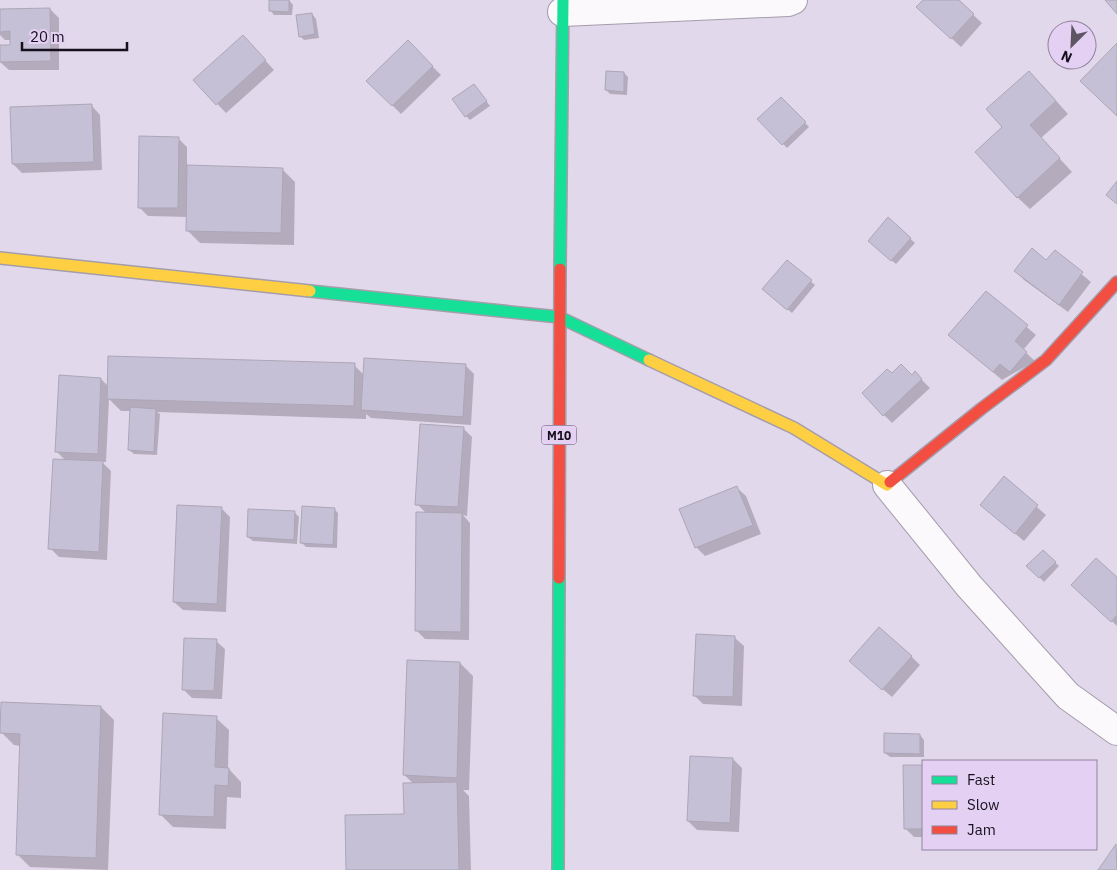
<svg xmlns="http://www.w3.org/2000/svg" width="1117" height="870" viewBox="0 0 1117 870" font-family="'IBM Plex Sans',sans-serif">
<rect width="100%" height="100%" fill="#e2d8eb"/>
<path fill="#0003" d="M 270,0 L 289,0 L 293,5 L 292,15 L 274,15 L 270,10 Z
M 925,0 L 957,0 L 982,23 L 961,47 L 927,16 Z
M 50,9 L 59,18 L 59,70 L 9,70 L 0,62 L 0,46 L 11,46 L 11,40 L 5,40 L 0,35 L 0,10 Z
M 312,14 L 316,19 L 319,38 L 304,40 L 300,36 Z
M 408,42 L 441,75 L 401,114 L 368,81 Z
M 251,45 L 274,70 L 226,113 L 194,80 Z
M 624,73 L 628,77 L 627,95 L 610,94 L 606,90 Z
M 1042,85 L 1068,114 L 1041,138 L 1072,172 L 1030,209 L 1017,197 L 1004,127 Z
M 478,90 L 490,106 L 470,120 L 466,116 Z
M 781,98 L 809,127 L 787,148 L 759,119 Z
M 92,106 L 100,115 L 102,170 L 22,173 L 13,164 Z
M 178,138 L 187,147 L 187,167 L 282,169 L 295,182 L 294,245 L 200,243 L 187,230 L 188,217 L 148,216 L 139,207 Z
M 888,219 L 915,243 L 896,264 L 873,245 Z
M 1055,252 L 1091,282 L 1068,312 L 1024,280 L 1016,271 L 1047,262 Z
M 787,261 L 815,285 L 792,313 L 768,293 Z
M 986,292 L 1036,335 L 1023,350 L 1035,361 L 1002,380 L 950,335 Z
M 354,365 L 364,375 L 466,366 L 474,374 L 471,425 L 371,418 L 366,414 L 366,419 L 157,412 L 160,414 L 157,455 L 134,454 L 129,450 L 131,411 L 121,411 L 109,399 L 106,462 L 102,462 L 111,471 L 107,560 L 59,557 L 50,548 L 66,461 L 56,451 L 101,379 L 109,387 Z
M 915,373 L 930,388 L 892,423 L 884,415 L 892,375 L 912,376 Z
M 463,428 L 472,437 L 467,516 L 463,515 L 470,523 L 469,640 L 425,639 L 416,630 L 426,513 L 417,504 Z
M 1004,478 L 1046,515 L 1024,541 L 990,513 Z
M 737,488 L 746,496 L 761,534 L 705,556 L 696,547 Z
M 221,508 L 230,517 L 226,612 L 183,610 L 174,602 Z
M 334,509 L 338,513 L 337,548 L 306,547 L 302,543 Z
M 295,513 L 299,517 L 297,544 L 253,541 L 248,537 Z
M 1043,551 L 1059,566 L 1044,582 L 1028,566 Z
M 1117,579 L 1117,626 L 1082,593 Z
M 697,636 L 735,638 L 744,646 L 742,706 L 703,704 L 694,695 Z
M 216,641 L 225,649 L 222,699 L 192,698 L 183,689 Z
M 911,656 L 920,665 L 892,697 L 860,670 Z
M 460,663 L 473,676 L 469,790 L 463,790 L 469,796 L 471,870 L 347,870 L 405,815 L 414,784 L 404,775 Z
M 101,707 L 114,720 L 108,870 L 30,867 L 17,854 L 21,746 L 14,745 L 2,733 Z
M 216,718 L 229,730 L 228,768 L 241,782 L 241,798 L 227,797 L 226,829 L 173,827 L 160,814 Z
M 920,735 L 924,740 L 924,757 L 890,757 L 885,753 Z
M 733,759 L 742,768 L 739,832 L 697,830 L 688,821 Z
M 904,766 L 923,766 L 923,837 L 914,837 L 905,828 Z"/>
<path fill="#c6c0d7" stroke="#aca6b6" d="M 269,0 L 289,0 L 289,12 L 269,11 Z
M 923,0 L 959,0 L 974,14 L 951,39 L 916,7 Z
M 1105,0 L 1117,0 L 1117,14 Z
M 50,8 L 51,61 L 0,62 L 0,45 L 10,45 L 10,31 L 0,32 L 0,9 Z
M 312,13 L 315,34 L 299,37 L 296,15 Z
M 243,35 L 266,60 L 216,105 L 193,80 Z
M 408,40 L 433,66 L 392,106 L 366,81 Z
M 1117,43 L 1117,116 L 1080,81 Z
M 606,71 L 624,72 L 624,92 L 605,90 Z
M 1029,71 L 1056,101 L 1030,125 L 1060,158 L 1017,198 L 975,152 L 1002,127 L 986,109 Z
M 474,84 L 487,101 L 465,117 L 452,99 Z
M 781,97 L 806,122 L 782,145 L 757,119 Z
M 92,104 L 94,162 L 12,164 L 10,107 Z
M 139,136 L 179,137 L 178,208 L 138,208 Z
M 187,165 L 283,168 L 281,233 L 186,231 Z
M 1117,181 L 1117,204 L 1106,195 Z
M 888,217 L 911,238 L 891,261 L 868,241 Z
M 1032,248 L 1046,260 L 1055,250 L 1083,272 L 1059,305 L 1014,271 Z
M 787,260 L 812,280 L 787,310 L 762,289 Z
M 986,291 L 1028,325 L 1015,341 L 1027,352 L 1010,372 L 1000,364 L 993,372 L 948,335 Z
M 108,356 L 355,363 L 354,406 L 107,399 Z
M 364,358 L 466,364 L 463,417 L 361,410 Z
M 901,364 L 912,375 L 915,371 L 922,379 L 883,416 L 862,393 L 887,369 L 892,373 Z
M 59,375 L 101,378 L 98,454 L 55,452 Z
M 130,407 L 156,409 L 154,452 L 128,450 Z
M 420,424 L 464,427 L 458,507 L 415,505 Z
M 53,459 L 103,461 L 99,552 L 48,549 Z
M 1004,476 L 1038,505 L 1015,534 L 980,505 Z
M 737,486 L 753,525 L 695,548 L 679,509 Z
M 177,505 L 222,507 L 217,604 L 173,602 Z
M 302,506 L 335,508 L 333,545 L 300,543 Z
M 248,509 L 295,511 L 294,540 L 247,537 Z
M 416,512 L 462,513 L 461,632 L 415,631 Z
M 1043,550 L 1056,562 L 1039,578 L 1026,566 Z
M 1096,558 L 1117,577 L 1117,615 L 1111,622 L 1071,585 Z
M 879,627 L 912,656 L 882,690 L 849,661 Z
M 696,634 L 735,636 L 733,697 L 693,696 Z
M 184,638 L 217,639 L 214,691 L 182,690 Z
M 407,660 L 460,662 L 457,778 L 403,775 Z
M 1,702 L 101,706 L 96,858 L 16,855 L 20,734 L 0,733 Z
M 163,713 L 217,716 L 215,767 L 229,768 L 228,786 L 215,785 L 214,817 L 159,815 Z
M 884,733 L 920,734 L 920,754 L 884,753 Z
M 690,756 L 733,758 L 730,823 L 687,821 Z
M 903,765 L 923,765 L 923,829 L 904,829 Z
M 457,782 L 459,870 L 346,870 L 345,815 L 404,814 L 403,783 Z
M 1116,844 L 1117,870 L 1098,870 Z"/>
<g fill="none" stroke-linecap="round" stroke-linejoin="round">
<g stroke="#a49dab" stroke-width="30">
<path id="street" d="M 562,12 L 788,2 L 793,0
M 887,485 L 969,586 L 1068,696 L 1117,731"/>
</g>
<g stroke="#a49dab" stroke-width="14">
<path id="fast" d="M 560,269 L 563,0
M 310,291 L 559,317 L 649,360
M 558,870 L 559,578"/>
</g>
<g stroke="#a49dab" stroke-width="14">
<path id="slow" d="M 0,258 L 310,291
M 649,360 L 794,428 L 887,485 L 890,482"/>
</g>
<g stroke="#a49dab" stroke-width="14">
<path id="jam" d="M 890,482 L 981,409 L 1046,360 L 1117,282
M 559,578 L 560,269"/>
</g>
<use href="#street" stroke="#fbf9fc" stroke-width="28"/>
<use href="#fast" stroke="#16e098" stroke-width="11"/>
<use href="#slow" stroke="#ffcf43" stroke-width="11"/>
<use href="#jam" stroke="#f24e42" stroke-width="11"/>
</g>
<g text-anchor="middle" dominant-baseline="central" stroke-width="4" stroke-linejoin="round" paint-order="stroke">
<rect fill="#e3d0f3" stroke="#54495c" stroke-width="1" x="541.5" y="425.5" width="35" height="19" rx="4"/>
<g font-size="12" font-weight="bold" fill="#160f1c">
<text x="559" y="435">M10</text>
</g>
</g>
<rect x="922" y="760" width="175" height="90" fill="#e3d0f3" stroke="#91839d"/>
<rect x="932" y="776" width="25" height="8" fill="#16e098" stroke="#91839d"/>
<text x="967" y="785" font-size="15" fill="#160f1c">Fast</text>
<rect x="932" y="801" width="25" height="8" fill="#ffcf43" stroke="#91839d"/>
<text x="967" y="810" font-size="15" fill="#160f1c">Slow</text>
<rect x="932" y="826" width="25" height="8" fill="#f24e42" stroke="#91839d"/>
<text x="967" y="835" font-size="15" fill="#160f1c">Jam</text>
<g transform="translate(1072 45) rotate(204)"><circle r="24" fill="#e3d0f3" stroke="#91839d"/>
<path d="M0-4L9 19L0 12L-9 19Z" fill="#5d5564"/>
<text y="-8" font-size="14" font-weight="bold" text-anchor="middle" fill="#160f1c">N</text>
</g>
<path d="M22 42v8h105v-8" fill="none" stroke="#160f1c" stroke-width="2.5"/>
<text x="30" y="42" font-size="15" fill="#160f1c" stroke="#e3d0f3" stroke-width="4" paint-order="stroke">20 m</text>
</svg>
